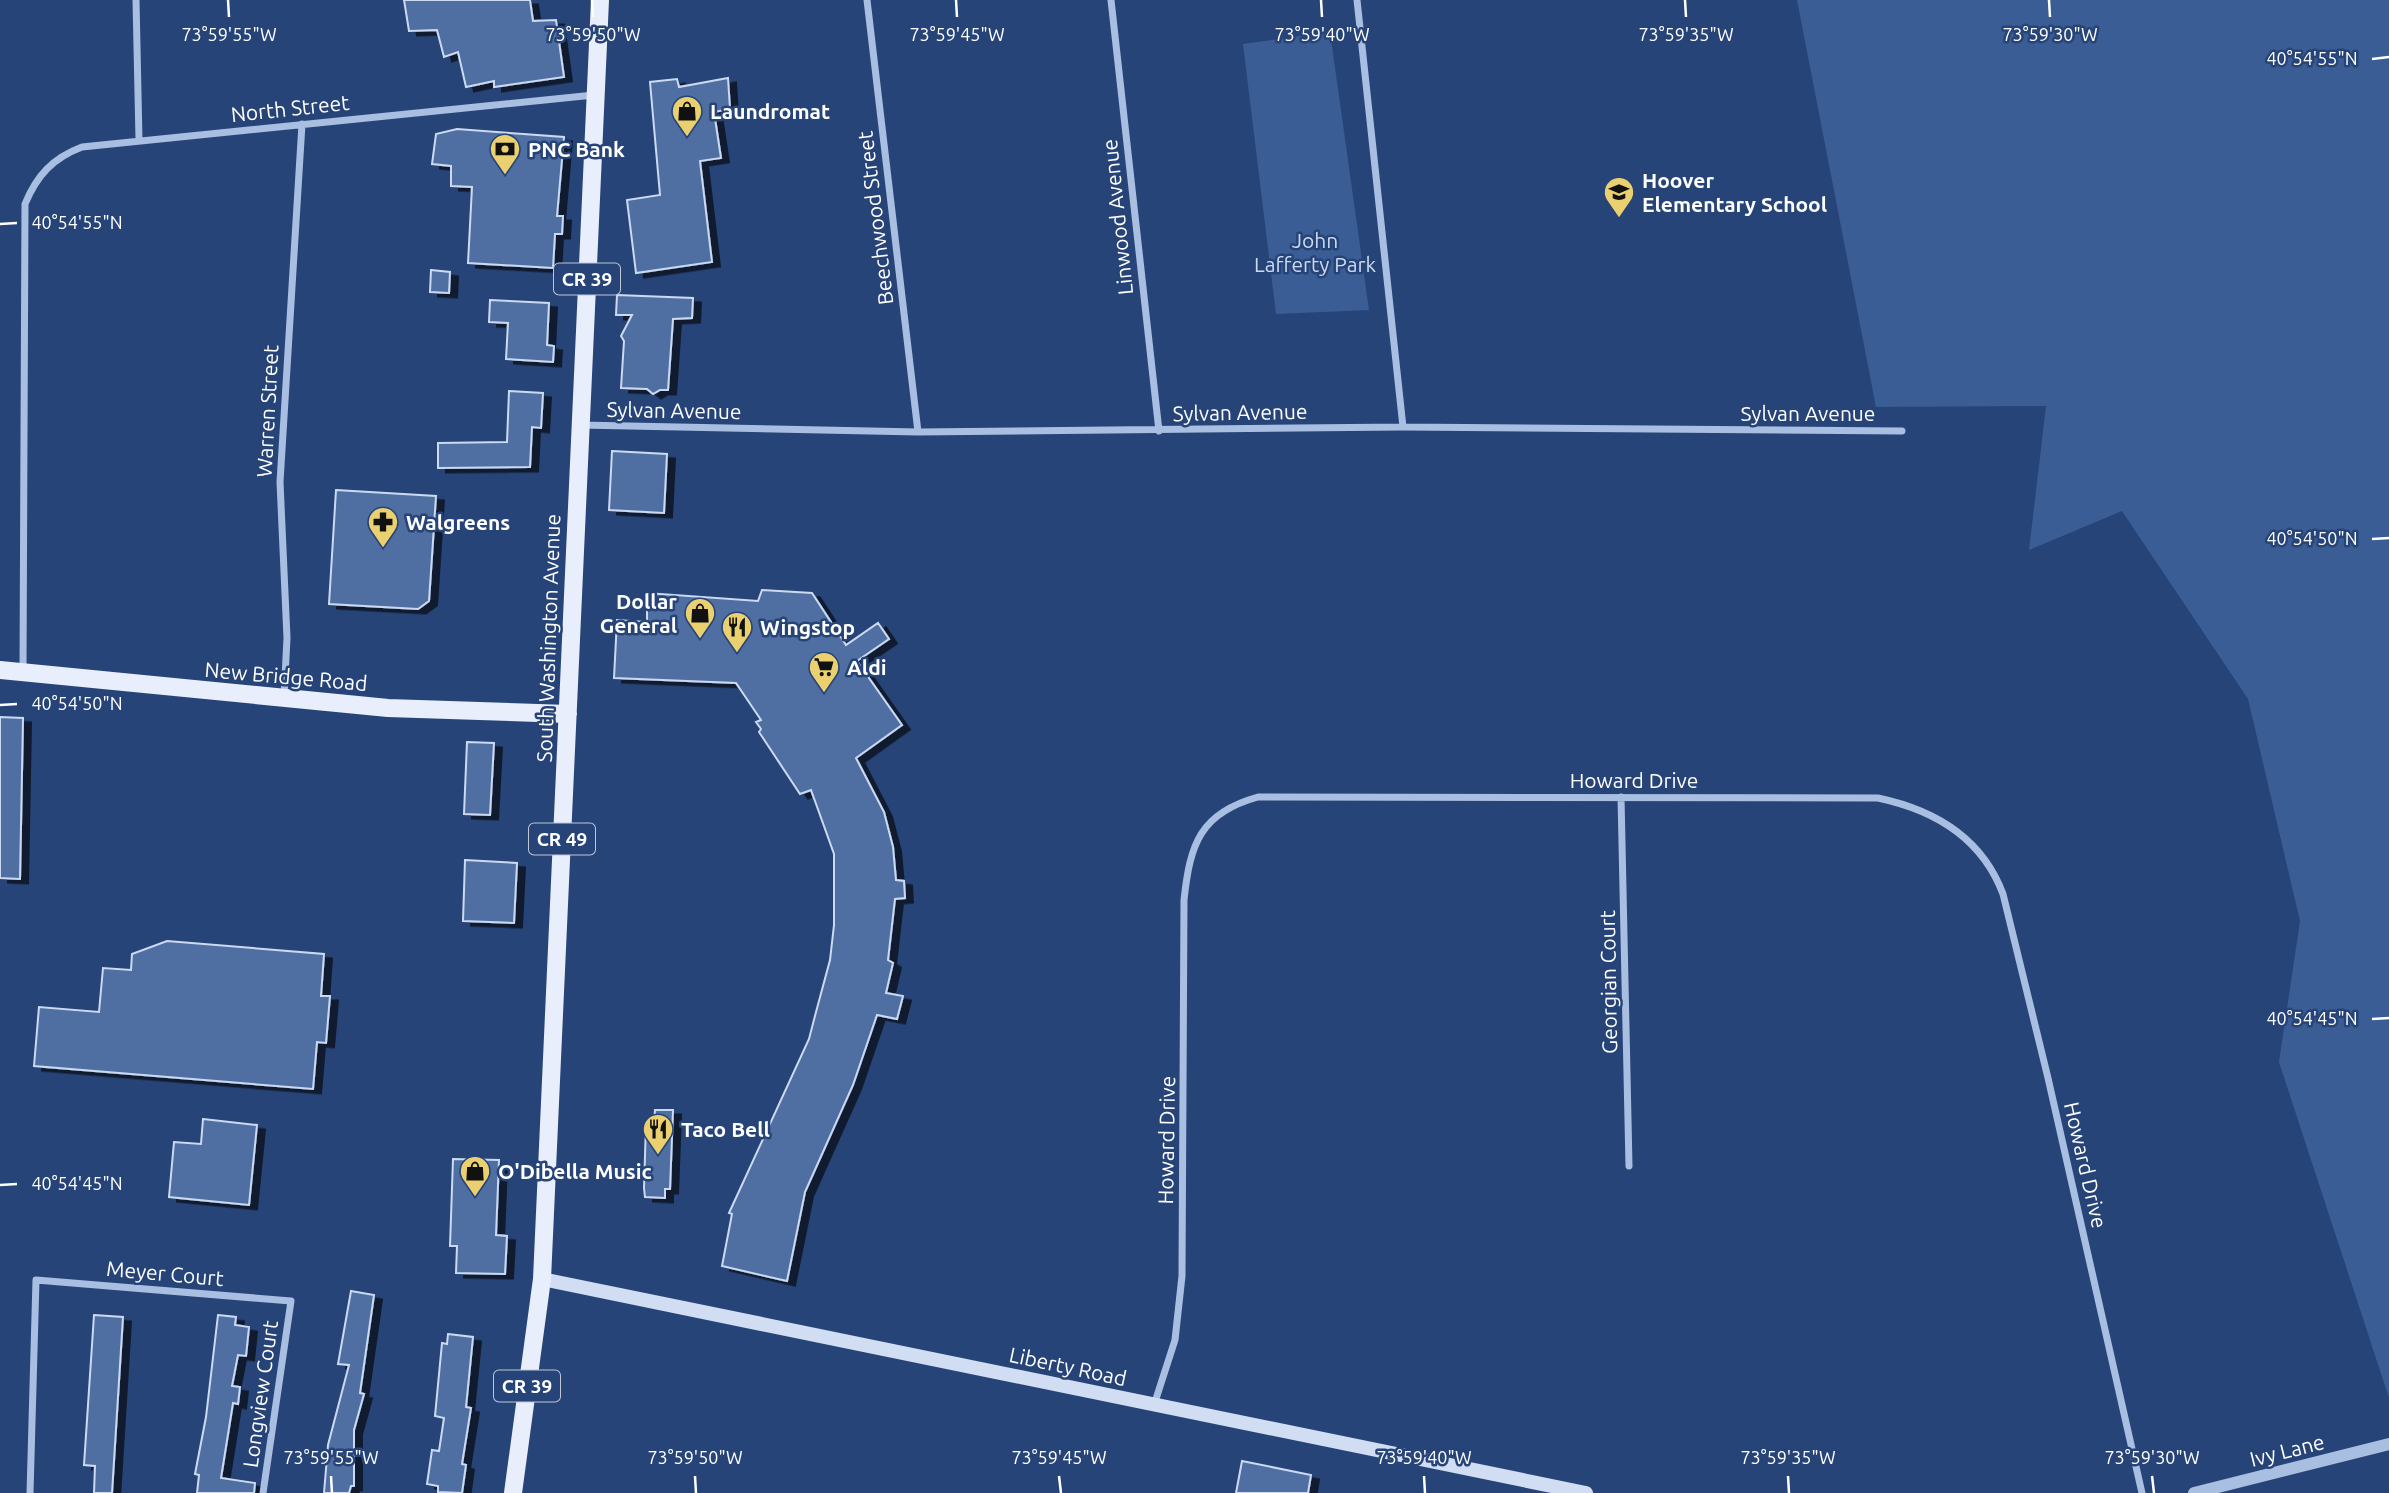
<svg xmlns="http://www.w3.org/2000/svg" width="2389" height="1493" viewBox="0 0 2389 1493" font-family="Ubuntu,sans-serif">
<defs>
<filter id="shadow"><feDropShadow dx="8" dy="4.5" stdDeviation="0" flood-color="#0009"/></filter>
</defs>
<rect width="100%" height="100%" fill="#274478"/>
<path fill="#3a5d95" d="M 1797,0 L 2389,0 L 2389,1398 L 2279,1062 L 2300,921 L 2248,699 L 2122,511 L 2029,550 L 2046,406 L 1876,407 Z
M 1330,32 L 1369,310 L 1276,314 L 1243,44 Z"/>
<path fill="#4f6ea1" stroke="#cbdaf2" stroke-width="2" filter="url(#shadow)" d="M 404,0 L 530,0 L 533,21 L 556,20 L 564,77 L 494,87 L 494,81 L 466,87 L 458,52 L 444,57 L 437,30 L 409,31 Z
M 728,78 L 730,109 L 714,112 L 721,158 L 700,161 L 712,262 L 636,273 L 627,200 L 660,195 L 650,82 L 677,79 L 679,87 Z
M 457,129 L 564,137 L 557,216 L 563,216 L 562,234 L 555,234 L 553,268 L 468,263 L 472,187 L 451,186 L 451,166 L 432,164 L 436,134 Z
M 431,270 L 450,272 L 449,293 L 430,292 Z
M 617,295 L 693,298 L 692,318 L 673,319 L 668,390 L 660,390 L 653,394 L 647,389 L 621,388 L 624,341 L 621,336 L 632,315 L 616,315 Z
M 490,300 L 549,303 L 547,345 L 554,346 L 553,362 L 506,359 L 508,323 L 489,322 Z
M 509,391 L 543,393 L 541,428 L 532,427 L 530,467 L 438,468 L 438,443 L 507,442 Z
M 612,451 L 667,454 L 664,513 L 609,510 Z
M 336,490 L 436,496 L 429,601 L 418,609 L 329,604 Z
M 762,590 L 812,593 L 846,645 L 878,623 L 889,639 L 857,661 L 902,725 L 856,758 L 884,812 L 893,847 L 896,880 L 904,881 L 905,898 L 895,899 L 888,960 L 893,963 L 886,993 L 903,996 L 897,1019 L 877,1015 L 853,1085 L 805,1192 L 787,1281 L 722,1266 L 732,1214 L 729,1213 L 809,1039 L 816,1012 L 830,960 L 834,925 L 834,854 L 811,790 L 800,794 L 759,732 L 761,729 L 756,722 L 761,720 L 736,683 L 614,678 L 617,620 L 647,622 L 647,593 L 758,601 Z
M 0,717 L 23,718 L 20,879 L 0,878 Z
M 467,742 L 494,743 L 490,815 L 464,814 Z
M 465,860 L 517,863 L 514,923 L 463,921 Z
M 167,941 L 324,954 L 321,996 L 330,996 L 326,1043 L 317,1042 L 313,1089 L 34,1066 L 39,1007 L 99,1012 L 103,968 L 131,970 L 132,954 Z
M 655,1110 L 673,1110 L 670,1189 L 665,1189 L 665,1198 L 645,1197 L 644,1188 L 646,1123 L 654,1123 Z
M 203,1119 L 257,1125 L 249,1205 L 169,1197 L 174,1142 L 201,1144 Z
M 453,1159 L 499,1160 L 496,1235 L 507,1236 L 505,1274 L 456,1273 L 457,1246 L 450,1246 Z
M 351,1291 L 374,1295 L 360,1393 L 364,1394 L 354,1430 L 354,1486 L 351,1486 L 349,1493 L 324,1493 L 328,1445 L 349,1365 L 338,1364 Z
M 94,1315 L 123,1317 L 112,1493 L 94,1493 L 95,1466 L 84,1465 Z
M 218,1315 L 236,1317 L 235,1325 L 249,1327 L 246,1356 L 238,1355 L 232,1386 L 240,1387 L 238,1404 L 233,1403 L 221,1478 L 255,1483 L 254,1493 L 197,1493 L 199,1475 L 195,1474 L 206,1417 Z
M 448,1334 L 473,1337 L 466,1407 L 471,1408 L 462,1464 L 466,1465 L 462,1493 L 438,1492 L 438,1486 L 427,1484 L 432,1450 L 439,1451 L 444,1418 L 435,1416 L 442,1343 L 447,1344 Z
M 1242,1461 L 1311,1475 L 1308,1493 L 1236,1493 Z"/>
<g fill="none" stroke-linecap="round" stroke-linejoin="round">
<path stroke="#a9bfe2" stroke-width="7" d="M 136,0 L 139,140
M 867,0 L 918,432
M 1111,0 L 1159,431
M 1357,0 L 1403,427
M 580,425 L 918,432 L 1403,427 L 1902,431
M 23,671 L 25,204 C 37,175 53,158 82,147 L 594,95
M 284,697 L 287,638 L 280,482 L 302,124
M 1621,797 L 1629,1166
M 1154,1405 L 1175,1340 L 1182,1276 L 1184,900 C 1190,844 1200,813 1258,797 L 1878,798 C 1935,810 1982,838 2003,894 L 2048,1078 L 2142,1493
M 30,1493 L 36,1280 L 291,1301 L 263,1493"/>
<path stroke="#a9bfe2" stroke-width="12" d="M 2194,1493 L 2389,1444"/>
<path stroke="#d1ddf3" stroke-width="14" d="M 542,1279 L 1586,1493"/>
<path stroke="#e8eefc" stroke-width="18" d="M 0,670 L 388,708 L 568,714
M 513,1493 L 542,1279 L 600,0"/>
</g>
<path fill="none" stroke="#fff" stroke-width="2.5" d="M 228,0 L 229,17M 592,0 L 593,17M 956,0 L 957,17M 1321,0 L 1322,17M 1685,0 L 1686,17M 2049,0 L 2050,17M 2372,59 L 2389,57M 0,224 L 17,223M 2372,539 L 2389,538M 0,705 L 17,704M 2372,1019 L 2389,1018M 0,1185 L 17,1184M 331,1476 L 332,1493M 695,1476 L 696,1493M 1059,1476 L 1061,1493M 1424,1476 L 1425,1493M 1788,1476 L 1789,1493M 2152,1476 L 2154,1493"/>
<defs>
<g id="shop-pin" transform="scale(1.575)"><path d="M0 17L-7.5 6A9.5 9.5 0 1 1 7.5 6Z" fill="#ead06f" stroke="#274478"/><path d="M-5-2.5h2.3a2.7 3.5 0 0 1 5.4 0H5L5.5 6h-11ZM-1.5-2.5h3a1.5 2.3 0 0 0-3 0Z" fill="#111"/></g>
<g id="bank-pin" transform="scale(1.575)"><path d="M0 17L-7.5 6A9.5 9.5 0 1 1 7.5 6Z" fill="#ead06f" stroke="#274478"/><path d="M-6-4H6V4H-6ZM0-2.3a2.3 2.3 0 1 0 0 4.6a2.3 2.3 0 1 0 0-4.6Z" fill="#111"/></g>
<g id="school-pin" transform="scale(1.575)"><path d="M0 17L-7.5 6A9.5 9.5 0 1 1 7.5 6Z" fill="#ead06f" stroke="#274478"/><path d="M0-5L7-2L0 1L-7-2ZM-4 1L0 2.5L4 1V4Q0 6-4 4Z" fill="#111"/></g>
<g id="pharmacy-pin" transform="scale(1.575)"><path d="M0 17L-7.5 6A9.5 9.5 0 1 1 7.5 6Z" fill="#ead06f" stroke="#274478"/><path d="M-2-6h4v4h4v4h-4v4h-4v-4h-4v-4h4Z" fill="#111"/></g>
<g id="restaurant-pin" transform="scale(1.575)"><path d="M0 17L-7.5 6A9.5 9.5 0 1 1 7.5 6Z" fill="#ead06f" stroke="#274478"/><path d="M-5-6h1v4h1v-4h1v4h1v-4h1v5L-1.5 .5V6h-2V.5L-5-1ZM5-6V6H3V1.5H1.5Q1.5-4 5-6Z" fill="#111"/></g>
<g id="supermarket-pin" transform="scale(1.575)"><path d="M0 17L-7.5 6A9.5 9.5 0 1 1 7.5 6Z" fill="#ead06f" stroke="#274478"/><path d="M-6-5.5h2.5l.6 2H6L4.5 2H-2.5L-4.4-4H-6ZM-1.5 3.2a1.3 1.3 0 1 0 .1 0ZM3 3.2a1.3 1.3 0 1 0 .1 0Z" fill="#111"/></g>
</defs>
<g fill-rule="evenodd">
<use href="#shop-pin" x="687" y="111"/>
<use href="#bank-pin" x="505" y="149"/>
<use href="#school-pin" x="1619" y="192"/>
<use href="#pharmacy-pin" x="383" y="522"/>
<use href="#shop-pin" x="700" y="613"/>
<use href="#restaurant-pin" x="737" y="627"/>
<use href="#supermarket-pin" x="824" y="667"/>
<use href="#restaurant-pin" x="658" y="1129"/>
<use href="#shop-pin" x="475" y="1171"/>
</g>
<g text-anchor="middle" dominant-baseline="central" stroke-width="5" stroke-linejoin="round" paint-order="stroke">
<g fill="#274478" stroke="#bec7d6" stroke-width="2">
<rect x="554" y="263.5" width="66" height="31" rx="5"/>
<rect x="529" y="823.5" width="66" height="31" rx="5"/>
<rect x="494" y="1370.5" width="66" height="31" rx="5"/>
</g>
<g font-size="19" font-weight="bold" fill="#fff">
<text x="587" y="279">CR 39</text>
<text x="562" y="839">CR 49</text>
<text x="527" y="1386">CR 39</text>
</g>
<g font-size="21" fill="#fff" stroke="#274478">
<text transform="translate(290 108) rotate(-6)">North Street</text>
<text transform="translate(1117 217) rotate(-96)">Linwood Avenue</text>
<text transform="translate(875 218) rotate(-97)">Beechwood Street</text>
<text transform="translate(674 410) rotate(1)">Sylvan Avenue</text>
<text transform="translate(267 411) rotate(-87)">Warren Street</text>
<text transform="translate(1240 412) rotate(-1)">Sylvan Avenue</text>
<text x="1808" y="413">Sylvan Avenue</text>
<text transform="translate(548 638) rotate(-88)">South Washington Avenue</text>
<text transform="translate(286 676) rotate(5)">New Bridge Road</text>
<text x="1634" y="780">Howard Drive</text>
<text transform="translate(1608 982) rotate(-91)">Georgian Court</text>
<text transform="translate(1166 1140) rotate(-89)">Howard Drive</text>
<text transform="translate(2086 1165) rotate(77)">Howard Drive</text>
<text transform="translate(165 1273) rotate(5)">Meyer Court</text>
<text transform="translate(1068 1366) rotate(12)">Liberty Road</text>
<text transform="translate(260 1394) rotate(-82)">Longview Court</text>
<text transform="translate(2287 1450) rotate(-14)">Ivy Lane</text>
</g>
<g font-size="21" font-weight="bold" fill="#fff" stroke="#274478" text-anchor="start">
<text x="710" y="111">Laundromat</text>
<text x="528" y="149">PNC Bank</text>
<text x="1642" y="180">Hoover<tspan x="1642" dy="24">Elementary School</tspan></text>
<text x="406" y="522">Walgreens</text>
<text x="677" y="601" text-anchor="end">Dollar<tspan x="677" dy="24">General</tspan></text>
<text x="760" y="627">Wingstop</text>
<text x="847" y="667">Aldi</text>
<text x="681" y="1129">Taco Bell</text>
<text x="498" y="1171">O'Dibella Music</text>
</g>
<g font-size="21" fill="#cbdaf2" stroke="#274478">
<text x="1315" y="240">John<tspan x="1315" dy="24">Lafferty Park</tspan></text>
</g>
</g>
<g font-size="18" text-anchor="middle" fill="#fff" stroke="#274478" stroke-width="5" stroke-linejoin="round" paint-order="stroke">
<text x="229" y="41">73°59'55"W</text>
<text x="593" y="41">73°59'50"W</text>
<text x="957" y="41">73°59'45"W</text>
<text x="1322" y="41">73°59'40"W</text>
<text x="1686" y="41">73°59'35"W</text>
<text x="2050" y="41">73°59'30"W</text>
<text x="2312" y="65">40°54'55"N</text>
<text x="77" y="229">40°54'55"N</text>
<text x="2312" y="545">40°54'50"N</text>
<text x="77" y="710">40°54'50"N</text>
<text x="2312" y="1025">40°54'45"N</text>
<text x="77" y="1190">40°54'45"N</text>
<text x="331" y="1464">73°59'55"W</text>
<text x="695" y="1464">73°59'50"W</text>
<text x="1059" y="1464">73°59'45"W</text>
<text x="1424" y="1464">73°59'40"W</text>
<text x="1788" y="1464">73°59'35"W</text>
<text x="2152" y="1464">73°59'30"W</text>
</g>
</svg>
